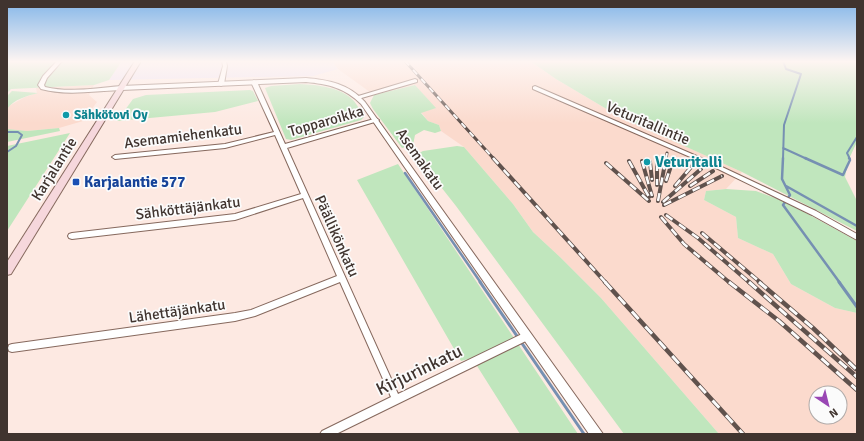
<svg xmlns="http://www.w3.org/2000/svg" width="864" height="441" viewBox="0 0 864 441" font-family="Signika,sans-serif">
<rect width="100%" height="100%" fill="#fde9e2"/>
<path fill="#fbdacd" fill-rule="evenodd" d="M 332,61 L 530,61 L 556,79 L 620,117 L 742,172 L 726,189 L 706,191 L 704,200 L 736,217 L 738,238 L 773,254 L 791,284 L 835,308 L 857,313 L 857,434 L 719,434 L 601,298 L 560,257 L 533,232 L 513,204 L 464,147 L 441,131 L 439,125 L 428,121 L 421,112 L 435,108 L 415,85 L 374,95 L 338,69 ZM 816,393 L 840,393 L 840,417 L 816,417 Z
M 94,85 L 89,95 L 97,102 L 83,121 L 59,128 L 27,131 L 7,129 L 7,109 L 9,106 L 25,97 L 37,93 L 36,88 Z"/>
<path fill="#ebdff3" d="M 122,61 L 332,61 L 338,69 L 313,76 L 109,80 Z"/>
<path fill="#c0e6bd" d="M 7,61 L 122,61 L 109,80 L 94,85 L 11,89 L 7,93 Z
M 530,61 L 857,61 L 857,144 L 856,144 L 848,161 L 845,177 L 857,201 L 857,231 L 742,172 L 620,117 L 556,79 Z
M 300,84 C 318,85 341,87 354,101 C 358,106 361,112 364,117 L 361,120 L 291,140 L 286,139 L 265,88 L 271,86 Z
M 415,85 L 436,108 L 421,113 L 428,121 L 439,125 L 441,131 L 435,133 L 424,130 L 415,135 L 413,145 L 402,148 L 373,109 L 370,103 L 374,95 Z
M 250,90 L 253,91 L 258,101 L 215,112 L 117,121 L 133,99 L 146,95 Z
M 12,91 L 38,93 C 27,96 14,99 7,109 L 7,96 Z
M 59,128 L 60,131 L 7,142 L 7,129 L 27,131 Z
M 70,133 L 7,231 L 7,146 Z
M 457,146 L 464,147 L 513,204 L 533,232 L 560,257 L 601,298 L 719,434 L 624,434 L 456,206 L 419,159 L 417,154 L 423,151 Z
M 398,164 L 578,434 L 520,434 L 472,358 L 461,361 L 357,180 Z
M 726,189 L 756,191 L 786,202 L 857,241 L 857,313 L 835,308 L 791,284 L 773,254 L 738,238 L 736,217 L 704,200 L 706,191 Z"/>
<g fill="none" stroke-linecap="round" stroke-linejoin="round">
<path stroke="#7690b2" stroke-width="2" d="M 7,132 L 18,132 L 22,135 L 16,146 L 7,152
M 783,148 L 807,159
M 783,159 L 784,125 L 801,74 L 786,69 L 783,61
M 850,159 L 847,153 L 857,137"/>
<path stroke="#7690b2" stroke-width="2.5" d="M 783,158 L 782,179 L 790,195 L 783,205 L 840,283
M 805,158 L 843,175 L 850,160 L 849,158
M 405,173 L 481,283
M 786,186 L 857,226"/>
<path stroke="#7690b2" stroke-width="3" d="M 480,282 L 584,434
M 839,282 L 857,307"/>
<g stroke="#86695e" stroke-width="2">
<path id="minor" d="M 57,61 L 62,61 L 47,78 L 44,85 L 45,87 C 69,93 96,88 121,86 L 124,88 L 121,90 C 94,91 67,96 41,89 L 38,85 L 43,76 Z
M 222,61 L 226,61 L 227,66 L 224,84 L 221,86 L 218,84 L 223,66 Z
M 415,79 L 417,80 L 417,82 L 358,99 L 355,97 Z
M 254,80 L 257,82 L 285,144 L 374,119 L 376,118 L 379,120 L 378,121 L 287,148 L 398,394 L 524,333 L 527,332 L 530,333 L 531,336 L 530,339 L 336,434 L 320,434 L 322,431 L 391,397 L 340,282 L 255,316 L 235,321 L 12,352 L 9,351 L 8,348 L 9,345 L 12,344 L 235,313 L 251,310 L 337,276 L 303,198 L 235,220 L 72,239 L 69,238 L 68,236 L 69,234 L 72,233 L 235,214 L 301,194 L 275,135 L 225,148 L 115,159 L 112,157 L 115,155 L 225,144 L 274,132 L 251,82 Z
M 535,86 L 722,167 L 816,211 L 857,234 L 857,240 L 812,215 L 718,169 L 533,89 L 533,87 Z"/>
</g>
<g stroke="#86695e" stroke-width="2">
<path id="tertiary" d="M 306,78 C 329,80 349,84 365,102 L 603,434 L 589,434 L 361,104 C 345,88 328,84 306,82 L 121,90 L 118,88 L 121,86 Z"/>
</g>
<g stroke="#86695e" stroke-width="2">
<path id="secondary" d="M 135,61 L 141,61 L 11,274 L 7,275 L 7,262 Z"/>
</g>
<use href="#minor" fill="#fff" fill-rule="evenodd"/>
<use href="#tertiary" fill="#fff" fill-rule="evenodd"/>
<use href="#secondary" fill="#f6d7dc" fill-rule="evenodd"/>
<g stroke="#60524d" stroke-width="3">
<path id="rail-far2" d="M 405,61 L 494,159
M 666,159 L 667,153"/>
</g>
<g stroke="#60524d" stroke-width="4">
<path id="rail-far1" d="M 493,158 L 606,283
M 629,161 L 649,197
M 642,161 L 652,196
M 650,162 L 652,180
M 606,163 L 649,201
M 657,163 L 657,185
M 666,181 L 671,166
M 675,186 L 692,166
M 690,186 L 713,171
M 658,201 L 666,158
M 663,202 L 701,169
M 664,205 L 722,176
M 666,215 L 698,238 L 750,283
M 661,217 L 684,244 L 730,283
M 702,233 L 761,283"/>
</g>
<g stroke="#60524d" stroke-width="4.5">
<path id="rail" d="M 605,282 L 743,434
M 729,282 L 779,321 L 857,390
M 749,282 L 857,377
M 759,282 L 813,328 L 856,369"/>
</g>
<use href="#rail-far2" stroke="#fbfbfb" stroke-width="2" stroke-dasharray="6" stroke-linecap="butt"/>
<use href="#rail-far1" stroke="#fbfbfb" stroke-width="2.5" stroke-dasharray="8" stroke-linecap="butt"/>
<use href="#rail" stroke="#fbfbfb" stroke-width="3" stroke-dasharray="10" stroke-linecap="butt"/>
</g>
<linearGradient id="sky" x2="0" y2="1"><stop stop-color="#83b6e9"/><stop offset="0.5" stop-color="#fef5f2"/><stop offset="1" stop-color="#fef5f2" stop-opacity="0"/></linearGradient>
<rect width="864" height="123" fill="url(#sky)"/>
<g fill="#0f9aa8" stroke="#fbfbfb" stroke-width="1.5">
<circle cx="66" cy="115" r="4"/>
<circle cx="647" cy="162" r="4"/>
</g>
<rect fill="#1a4fb4" stroke="#fbfbfb" stroke-width="1.5" x="72" y="178" width="8" height="8" rx="2"/>
<g text-anchor="middle" dominant-baseline="central" stroke-width="3.5" stroke-linejoin="round" paint-order="stroke">
<g font-size="13" font-weight="bold" fill="#0d838f" stroke="#fbfbfb" text-anchor="start">
<text x="74" y="115">Sähkötovi Oy</text>
</g>
<g font-size="15" fill="#40342f" stroke="#fbfbfb">
<text transform="translate(326 121) rotate(-16)">Topparoikka</text>
<text transform="translate(648 123) rotate(23)">Veturitallintie</text>
<text transform="translate(183 136) rotate(-7)">Asemamiehenkatu</text>
<text transform="translate(420 159) rotate(55)">Asemakatu</text>
<text transform="translate(54 169) rotate(-58)">Karjalantie</text>
<text transform="translate(188 208) rotate(-7)">Sähköttäjänkatu</text>
<text transform="translate(337 236) rotate(66)">Päällikönkatu</text>
<text transform="translate(177 311) rotate(-8)">Lähettäjänkatu</text>
</g>
<g font-size="15" font-weight="bold" fill="#0d838f" stroke="#fbfbfb" text-anchor="start">
<text x="655" y="162">Veturitalli</text>
</g>
<g font-size="15" font-weight="bold" fill="#164399" stroke="#fbfbfb" text-anchor="start">
<text x="84" y="182">Karjalantie 577</text>
</g>
<g font-size="18" fill="#40342f" stroke="#fbfbfb">
<text transform="translate(419 370) rotate(-26)">Kirjurinkatu</text>
</g>
</g>
<rect width="864" height="441" fill="none" stroke="#40342f" stroke-width="16"/>
<g transform="translate(828 405) rotate(145)"><circle r="19" fill="#fbfbfb" stroke="#b0aba9"/>
<path d="M0-3L7 15L0 10L-7 15Z" fill="#9946b4"/>
<text y="-6" font-size="11" font-weight="bold" text-anchor="middle" fill="#40342f">N</text>
</g>
</svg>
